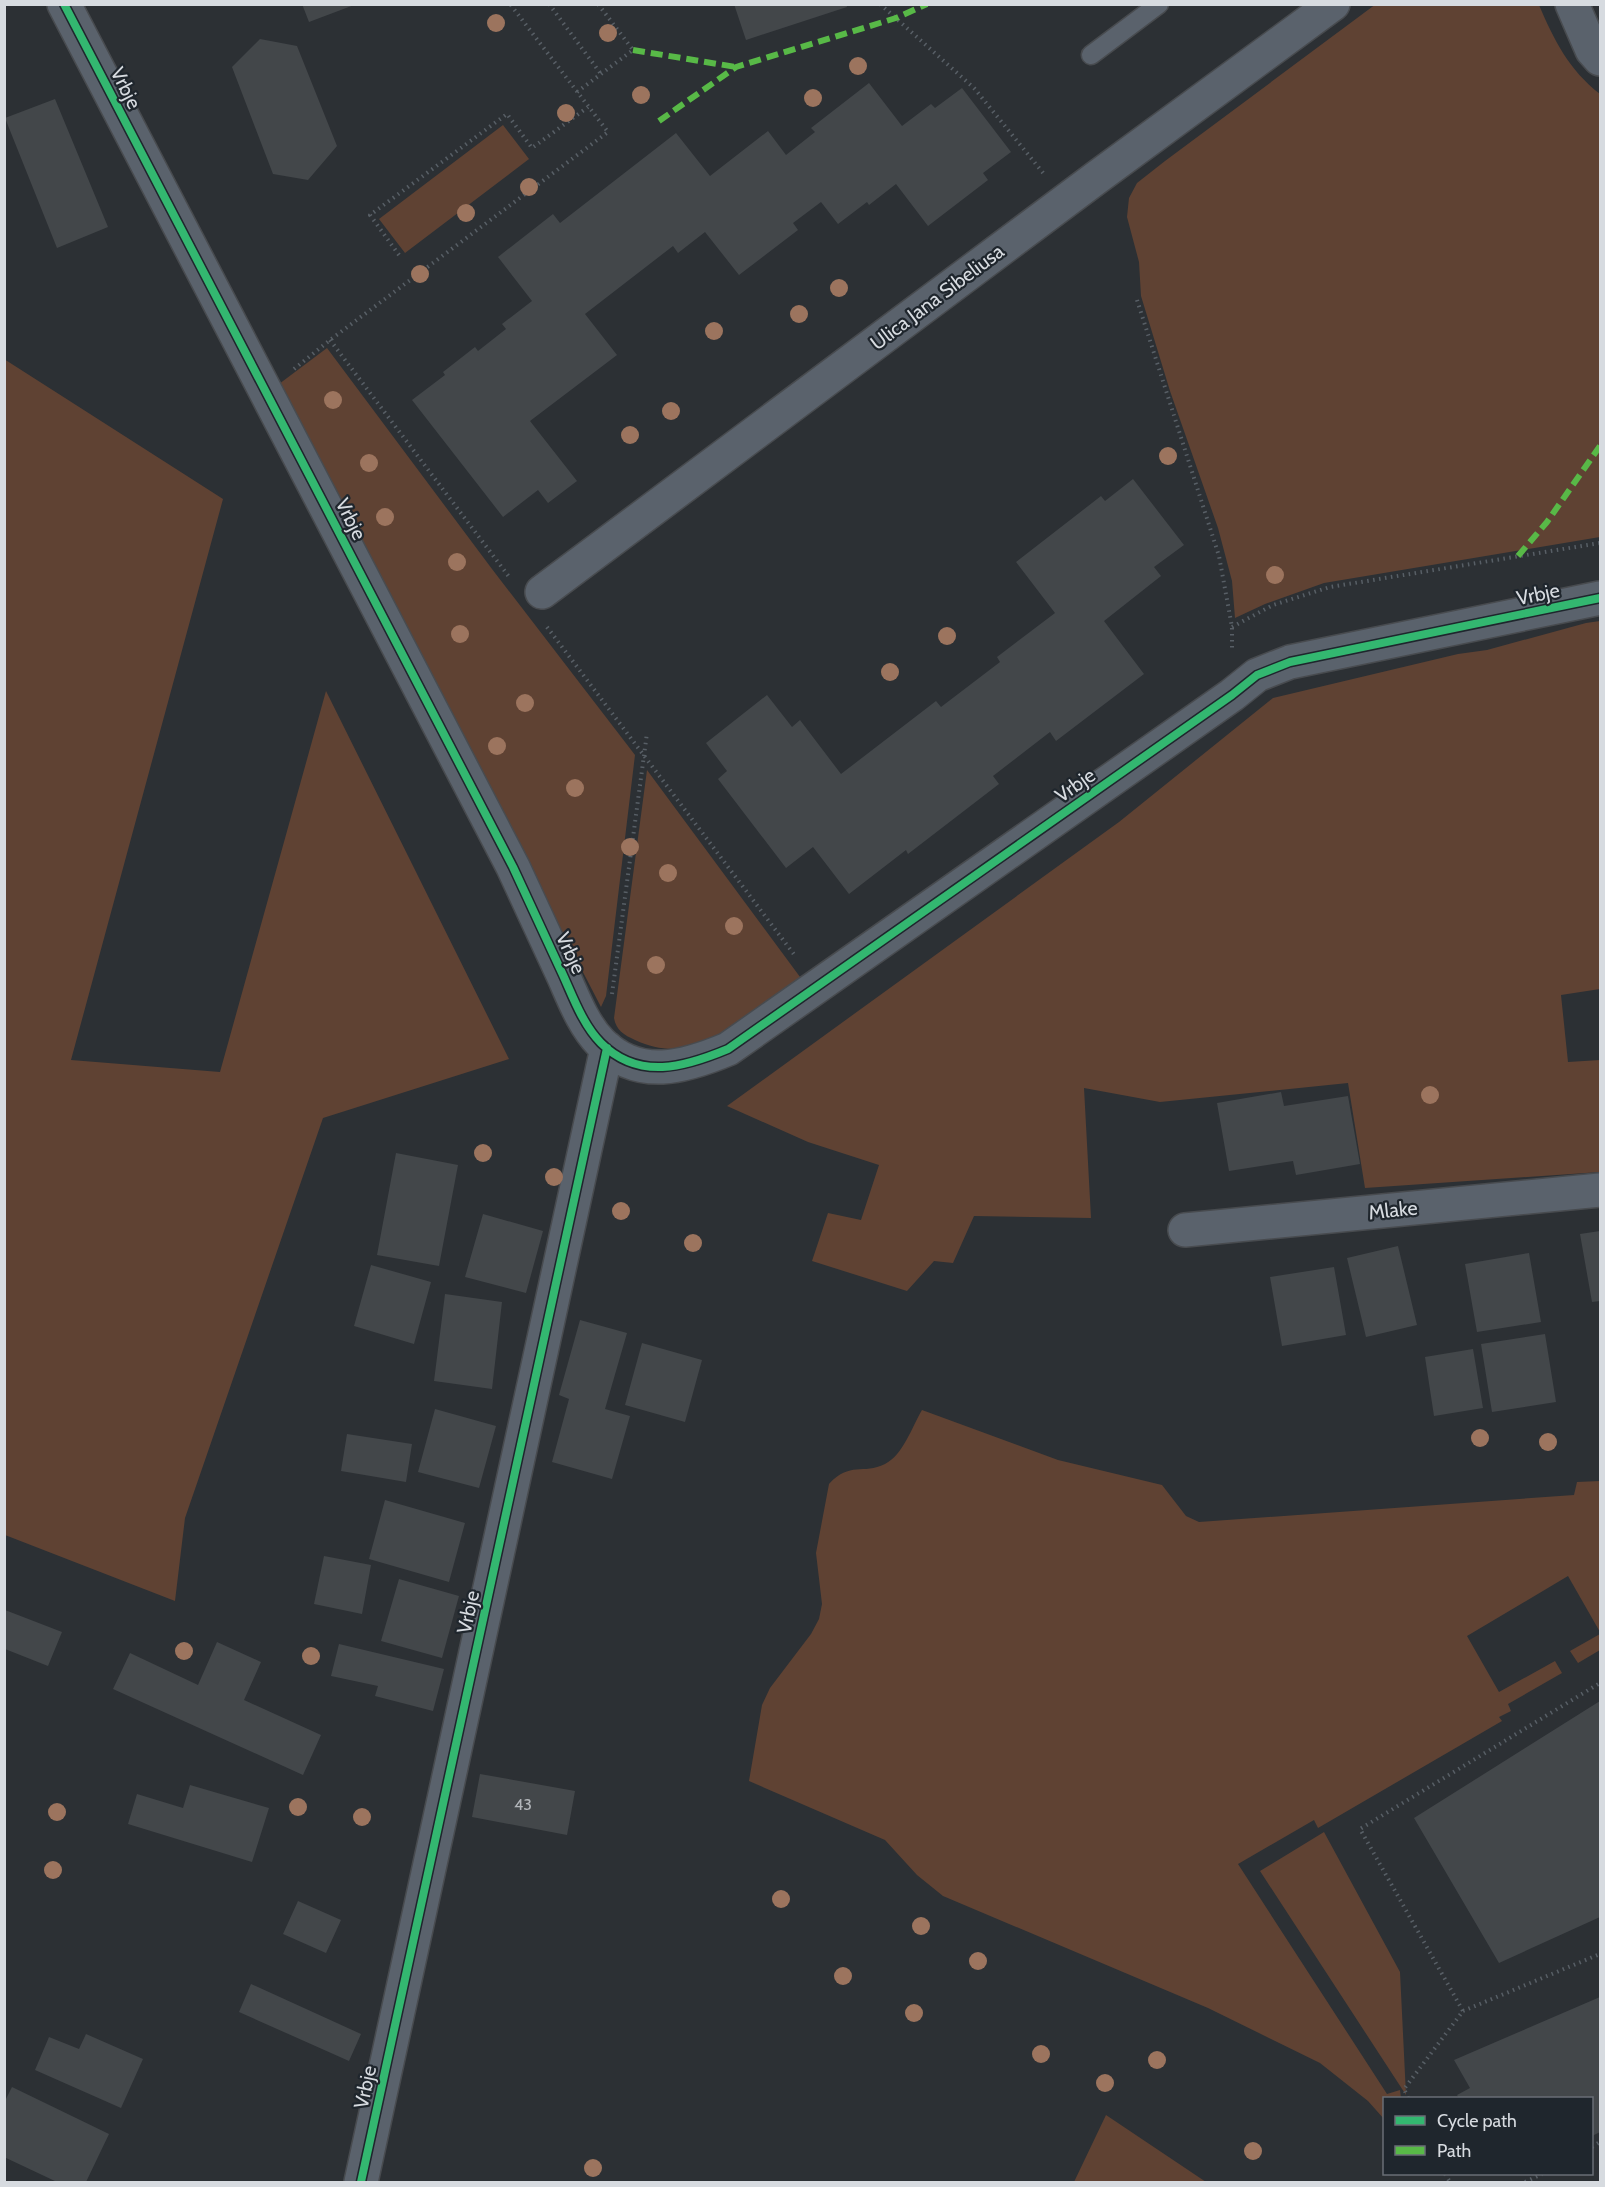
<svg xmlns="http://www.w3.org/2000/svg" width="1605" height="2187" viewBox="0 0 1605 2187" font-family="Cabin,sans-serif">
<rect width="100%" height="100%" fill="#2c3034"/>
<path fill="#5f4233" d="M 1376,4 L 1539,5 C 1554,40 1569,70 1600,94 L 1600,537 L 1324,583 L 1265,604 L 1235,618 L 1232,581 L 1218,528 L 1170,391 L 1141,296 L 1139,262 L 1127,217 L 1129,198 L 1137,183 L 1165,161 Z
M 503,125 L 529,159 L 405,253 L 379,219 Z
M 327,348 L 492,569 L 635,755 L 606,996 L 601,1007 L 279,384 Z
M 4,359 L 223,499 L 71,1060 L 220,1072 L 326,691 L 509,1059 L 323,1118 L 185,1518 L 175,1601 L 5,1535 Z
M 1600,621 L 1600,989 L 1561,995 L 1568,1062 L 1600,1060 L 1600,1172 L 1365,1188 L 1348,1083 L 1160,1102 L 1084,1088 L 1091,1218 L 974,1216 L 953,1263 L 934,1261 L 907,1291 L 812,1261 L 828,1213 L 861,1220 L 879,1165 L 808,1142 L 727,1106 L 1119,822 L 1273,698 L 1458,654 L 1487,650 L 1586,623 Z
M 647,770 L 803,981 C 785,993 767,1004 749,1016 C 711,1041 681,1061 635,1040 C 624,1035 616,1030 614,1018 Z
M 922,1410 L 1058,1460 L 1162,1485 L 1186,1516 L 1199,1522 L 1574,1495 L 1577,1482 L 1600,1481 L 1600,1632 L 1568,1576 L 1467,1636 L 1499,1692 L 1555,1661 L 1562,1673 L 1508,1704 L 1511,1711 L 1499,1717 L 1502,1721 L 1318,1828 L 1314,1820 L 1238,1864 L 1387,2094 L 1400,2090 L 1401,2098 L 1384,2098 L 1384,2119 L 1368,2101 L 1320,2063 L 1208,2008 L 943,1896 L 917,1875 L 885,1840 L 749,1781 L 762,1705 L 770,1688 L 811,1634 L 819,1619 L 822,1604 L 816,1553 L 829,1484 C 850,1461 863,1475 885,1464 C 903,1455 912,1427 922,1410 Z
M 1600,1634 L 1600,1650 L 1578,1663 L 1570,1651 Z
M 1324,1832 L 1400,1972 L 1406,2095 L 1260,1871 Z
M 1106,2115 L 1206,2182 L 1074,2182 Z"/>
<path fill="#43474a" d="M 302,4 L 354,4 L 354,5 L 309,22 Z
M 734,4 L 846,4 L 847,7 L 746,40 Z
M 260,39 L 297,46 L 337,146 L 308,180 L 273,174 L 232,67 Z
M 869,83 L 902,126 L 931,104 L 935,108 L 962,88 L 1011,152 L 983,173 L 988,180 L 928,226 L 896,184 L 869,205 L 867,202 L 838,224 L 821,202 L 793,223 L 798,230 L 739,275 L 705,232 L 678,253 L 673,246 L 585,314 L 617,355 L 530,421 L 577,481 L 548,503 L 538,490 L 503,517 L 412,400 L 445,375 L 443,372 L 475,347 L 478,351 L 506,329 L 502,324 L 532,301 L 498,257 L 553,214 L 560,223 L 676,133 L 710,176 L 768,131 L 786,155 L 815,132 L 811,128 Z
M 55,99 L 108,227 L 57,248 L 5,118 Z
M 1133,479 L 1184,545 L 1154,567 L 1161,576 L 1104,621 L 1144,674 L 1056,741 L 1050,732 L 993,776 L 999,784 L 908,854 L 906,850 L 849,894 L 813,847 L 786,868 L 718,779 L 727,771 L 706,743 L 767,695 L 792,727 L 800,720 L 841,774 L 936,701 L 941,707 L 1000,662 L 997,657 L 1055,613 L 1016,562 L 1101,496 L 1105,501 Z
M 1281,1092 L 1284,1106 L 1348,1096 L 1360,1164 L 1296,1175 L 1293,1161 L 1229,1171 L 1217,1103 Z
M 396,1153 L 458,1165 L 439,1266 L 377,1255 Z
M 483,1214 L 543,1231 L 526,1293 L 465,1277 Z
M 1600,1231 L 1600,1301 L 1592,1302 L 1580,1234 Z
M 1398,1246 L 1417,1325 L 1366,1337 L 1347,1258 Z
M 1529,1253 L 1541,1322 L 1477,1332 L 1465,1264 Z
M 371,1265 L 431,1282 L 414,1344 L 354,1326 Z
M 1334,1267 L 1346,1335 L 1282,1346 L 1270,1277 Z
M 445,1294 L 502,1302 L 492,1389 L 434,1381 Z
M 580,1320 L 627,1333 L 605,1409 L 630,1416 L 612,1479 L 552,1462 L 569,1399 L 559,1395 Z
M 1545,1334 L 1556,1402 L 1492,1412 L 1481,1344 Z
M 642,1343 L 702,1360 L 685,1422 L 625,1405 Z
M 1473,1349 L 1483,1408 L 1434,1416 L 1425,1357 Z
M 435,1409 L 496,1426 L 479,1488 L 418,1472 Z
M 347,1434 L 412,1444 L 406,1482 L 341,1471 Z
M 385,1500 L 465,1523 L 449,1582 L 369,1559 Z
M 324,1556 L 371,1565 L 362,1614 L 314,1604 Z
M 399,1579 L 459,1596 L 442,1658 L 381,1641 Z
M 5,1610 L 62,1632 L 48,1666 L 5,1649 Z
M 217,1642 L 261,1662 L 244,1700 L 321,1735 L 303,1775 L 113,1689 L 130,1653 L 198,1685 Z
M 339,1644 L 444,1669 L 433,1711 L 375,1696 L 378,1686 L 331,1676 Z
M 1600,1701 L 1600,1917 L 1499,1963 L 1414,1818 Z
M 480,1774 L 575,1791 L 567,1835 L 472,1817 Z
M 190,1785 L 269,1808 L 252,1862 L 128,1824 L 137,1794 L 183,1808 Z
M 298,1901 L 341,1920 L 326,1953 L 283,1934 Z
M 251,1984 L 361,2034 L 349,2061 L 239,2012 Z
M 1600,1997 L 1600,2132 L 1592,2136 L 1592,2098 L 1459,2098 L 1457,2095 L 1470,2088 L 1454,2060 Z
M 86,2034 L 143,2059 L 121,2108 L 35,2070 L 49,2037 L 79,2049 Z
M 12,2087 L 109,2134 L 86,2182 L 57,2182 L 4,2157 L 4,2103 Z"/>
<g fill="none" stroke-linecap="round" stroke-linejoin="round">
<g stroke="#484b4f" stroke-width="21">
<path id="service" d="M 1091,55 L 1159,4"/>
</g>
<g stroke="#484b4f" stroke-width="36">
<path id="minor" d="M 64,4 L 513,867 C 530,903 546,939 563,975 C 573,997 583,1025 601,1043 C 639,1081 685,1067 728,1049 L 1232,695 L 1257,675 L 1290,662 L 1600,598
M 1572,4 L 1592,50 L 1600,59
M 542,592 L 1096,178 L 1333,4
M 1185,1230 L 1600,1190
M 361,2182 L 607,1048"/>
</g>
<path stroke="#585f66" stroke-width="4" stroke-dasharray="1.5 4.5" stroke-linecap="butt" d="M 549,4 L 601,74
M 880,4 L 974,88 L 1044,174
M 577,92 L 633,50 L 598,4
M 399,255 L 370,215 L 507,114 L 532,148 L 588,107
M 1137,300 L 1219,556 L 1232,627 L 1232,648
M 330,340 L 510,578
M 294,369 L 330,340 L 608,132 L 510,4
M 547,627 L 796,957
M 1232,627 L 1273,605 L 1330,587 L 1600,543
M 612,994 L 647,733
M 1463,2011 L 1600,1954
M 1408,2098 L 1404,2089 L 1463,2011 L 1360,1829 L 1600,1683
M 1592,2147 L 1600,2142
M 1445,2174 L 1450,2182
M 1525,2182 L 1542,2174"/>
<use href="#service" stroke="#5a626c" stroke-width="18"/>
<use href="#minor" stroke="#5a626c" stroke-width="33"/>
<path stroke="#58b947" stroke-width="6" stroke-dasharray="12 6" stroke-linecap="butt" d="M 633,50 L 736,67
M 659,121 L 736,67 L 896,18 L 927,4
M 1518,556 L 1547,522 L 1600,446"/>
<g stroke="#1f262d" stroke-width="11">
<path id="cycleway" d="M 64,4 L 513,867 C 530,903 546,939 563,975 C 573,997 583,1025 601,1043 C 639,1081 685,1067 728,1049 L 1232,695 L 1257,675 L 1290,662 L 1600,598
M 361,2182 L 607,1048"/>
</g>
<use href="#cycleway" stroke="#33b770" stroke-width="8"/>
</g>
<g fill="#9c745e">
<circle cx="496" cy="23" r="9"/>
<circle cx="608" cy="33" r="9"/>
<circle cx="858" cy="66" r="9"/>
<circle cx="641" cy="95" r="9"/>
<circle cx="813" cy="98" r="9"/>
<circle cx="566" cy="113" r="9"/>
<circle cx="529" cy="187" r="9"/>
<circle cx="466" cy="213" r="9"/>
<circle cx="420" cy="274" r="9"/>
<circle cx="839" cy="288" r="9"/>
<circle cx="799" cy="314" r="9"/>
<circle cx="714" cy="331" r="9"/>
<circle cx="333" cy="400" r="9"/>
<circle cx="671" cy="411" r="9"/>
<circle cx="630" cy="435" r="9"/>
<circle cx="1168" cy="456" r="9"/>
<circle cx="369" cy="463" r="9"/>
<circle cx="385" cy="517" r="9"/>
<circle cx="457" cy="562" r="9"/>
<circle cx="1275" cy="575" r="9"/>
<circle cx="460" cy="634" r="9"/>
<circle cx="947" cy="636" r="9"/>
<circle cx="890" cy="672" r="9"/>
<circle cx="525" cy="703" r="9"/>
<circle cx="497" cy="746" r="9"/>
<circle cx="575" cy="788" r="9"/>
<circle cx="630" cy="847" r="9"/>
<circle cx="668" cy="873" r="9"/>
<circle cx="734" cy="926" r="9"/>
<circle cx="656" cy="965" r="9"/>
<circle cx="1430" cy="1095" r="9"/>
<circle cx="483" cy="1153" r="9"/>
<circle cx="554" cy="1177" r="9"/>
<circle cx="621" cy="1211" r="9"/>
<circle cx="693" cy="1243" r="9"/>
<circle cx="1480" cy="1438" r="9"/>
<circle cx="1548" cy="1442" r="9"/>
<circle cx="184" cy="1651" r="9"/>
<circle cx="311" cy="1656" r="9"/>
<circle cx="298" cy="1807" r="9"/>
<circle cx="57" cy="1812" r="9"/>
<circle cx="362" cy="1817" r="9"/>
<circle cx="53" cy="1870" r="9"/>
<circle cx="781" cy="1899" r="9"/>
<circle cx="921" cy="1926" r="9"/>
<circle cx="978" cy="1961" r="9"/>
<circle cx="843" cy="1976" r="9"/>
<circle cx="914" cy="2013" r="9"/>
<circle cx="1041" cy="2054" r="9"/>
<circle cx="1157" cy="2060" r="9"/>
<circle cx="1105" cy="2083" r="9"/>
<circle cx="1253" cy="2151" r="9"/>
<circle cx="593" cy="2168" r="9"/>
</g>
<g text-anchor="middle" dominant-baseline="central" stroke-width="4.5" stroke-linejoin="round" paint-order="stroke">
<g font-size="16" fill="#b2b6ba">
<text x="523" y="1804">43</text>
</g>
<g font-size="20" fill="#d7dbe0" stroke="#1f262d">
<text transform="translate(126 88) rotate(63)">Vrbje</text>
<text transform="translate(937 297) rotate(-37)">Ulica Jana Sibeliusa</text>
<text transform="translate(351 519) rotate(63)">Vrbje</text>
<text transform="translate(1538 594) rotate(-12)">Vrbje</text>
<text transform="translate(1075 785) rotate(-35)">Vrbje</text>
<text transform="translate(571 953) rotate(65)">Vrbje</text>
<text transform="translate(1393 1210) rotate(-6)">Mlake</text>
<text transform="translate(468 1612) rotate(-78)">Vrbje</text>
<text transform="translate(365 2087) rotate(-78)">Vrbje</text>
</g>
</g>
<rect width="1605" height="2187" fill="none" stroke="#d7dbe0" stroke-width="12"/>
<rect x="1383" y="2097" width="210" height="78" fill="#1f262d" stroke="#696e75" stroke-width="1.5"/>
<rect x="1395" y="2116" width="30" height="9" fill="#33b770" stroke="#696e75" stroke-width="1.5"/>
<text x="1437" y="2127" font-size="18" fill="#d7dbe0">Cycle path</text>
<rect x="1395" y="2146" width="30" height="9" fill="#58b947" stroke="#696e75" stroke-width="1.5"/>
<text x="1437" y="2157" font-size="18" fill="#d7dbe0">Path</text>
</svg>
